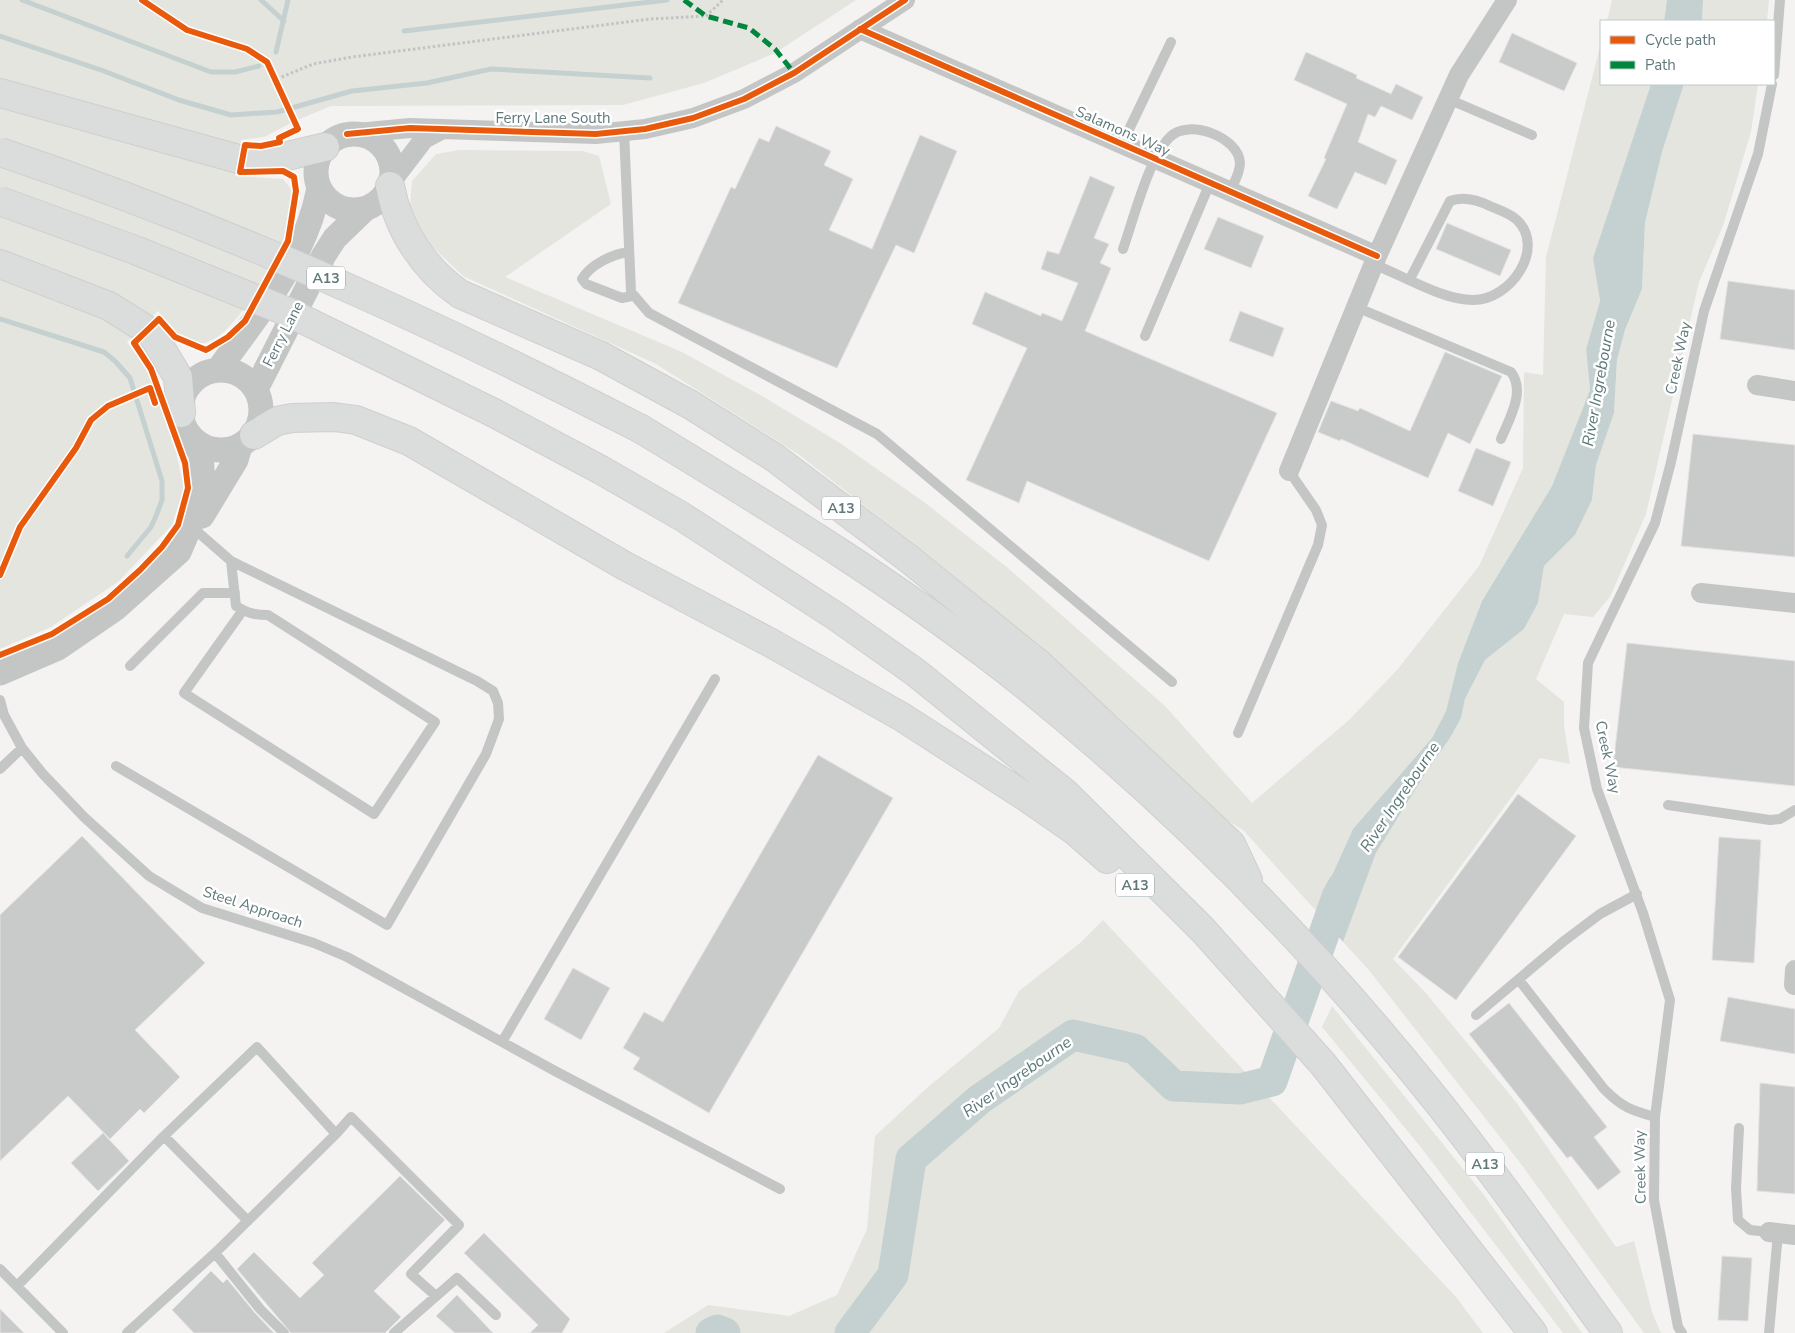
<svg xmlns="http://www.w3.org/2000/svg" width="1795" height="1333" viewBox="0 0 1795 1333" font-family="'Nunito Sans',sans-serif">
<rect width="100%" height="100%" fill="#f4f3f2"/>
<path fill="#e4e5df" d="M 0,0 L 856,0 L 775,53 L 704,83 L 623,105 L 331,106 L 295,121 L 264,137 L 241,140 L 235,176 L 283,179 C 286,183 291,188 292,192 C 301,225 244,321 216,338 C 211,341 204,343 198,345 L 179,335 L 158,311 L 127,342 L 148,372 L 176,452 L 184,488 L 172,525 L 119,581 L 51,627 L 0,649 Z
M 1612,0 L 1667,0 L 1664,21 L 1607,21 Z
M 1703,0 L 1769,0 L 1767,21 L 1702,21 Z
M 1601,43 L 1601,84 L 1651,84 L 1593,258 L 1600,301 L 1586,349 L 1590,390 L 1552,486 L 1482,601 L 1458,663 L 1446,711 L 1432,738 L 1353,829 L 1320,902 L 1318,913 L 1243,830 L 1217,814 L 1121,720 L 948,571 L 798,454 L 656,364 L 463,276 L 420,235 L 410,207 L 412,181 L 436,154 L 459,150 L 583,151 L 599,156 L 611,204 L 505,277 L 682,352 L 762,396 L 840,443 L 924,502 L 1008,568 L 1165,706 L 1252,803 L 1349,720 L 1397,670 L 1479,566 L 1523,468 L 1524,372 L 1543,375 L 1546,257 Z
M 1684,84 L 1758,84 L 1751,132 L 1723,226 L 1699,282 L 1646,514 L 1610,597 L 1593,617 L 1564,614 L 1536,679 L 1564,702 L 1564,725 L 1570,764 L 1540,758 L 1393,959 L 1425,992 L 1516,1102 L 1616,1247 L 1634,1241 L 1652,1312 L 1661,1333 L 1644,1333 L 1518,1160 L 1368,969 L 1343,942 L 1376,853 L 1425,774 L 1450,738 L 1461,718 L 1465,699 L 1485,660 L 1524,629 L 1538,603 L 1544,566 L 1575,535 L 1592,500 L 1596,465 L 1614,413 L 1617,360 L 1625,330 L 1642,289 L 1645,223 L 1662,152 Z
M 1103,920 L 1456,1297 L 1483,1333 L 664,1333 L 708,1305 L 789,1316 L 837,1295 L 867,1229 L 875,1136 L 928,1087 L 999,1028 L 1019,991 L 1080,943 Z
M 1332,1006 L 1484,1195 L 1582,1333 L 1563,1333 L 1419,1145 L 1322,1027 Z"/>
<path fill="#c5d1d0" d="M 1667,0 L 1703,0 L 1702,21 L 1664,21 Z
M 1651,84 L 1684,84 L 1662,152 L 1645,223 L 1642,289 L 1625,330 L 1617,360 L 1614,413 L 1596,465 L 1592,500 L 1575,535 L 1544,566 L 1538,603 L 1524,629 L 1485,660 L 1465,699 L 1461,718 L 1450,738 L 1425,774 L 1376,853 L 1343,942 L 1318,913 L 1320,902 L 1353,829 L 1432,738 L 1446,711 L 1458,663 L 1482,601 L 1552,486 L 1590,390 L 1586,349 L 1600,301 L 1593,258 Z"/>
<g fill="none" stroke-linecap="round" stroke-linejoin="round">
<path stroke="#c5d1d0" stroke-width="5" d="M 22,0 L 211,72 L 235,72 L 259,66
M 261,0 L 284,21
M 404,31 L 667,0
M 0,36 L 101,70 L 179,100 L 231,115 L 277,112 L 352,91 L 427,83 L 491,69 L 650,78
M 276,52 L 288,0
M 0,319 L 104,352 L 115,361 L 130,378 L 162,481 L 162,500 L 156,516 L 151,527 L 127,556"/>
<path stroke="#c5d1d0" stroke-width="31" d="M 711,1333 L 717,1330 L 725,1333
M 850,1333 L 893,1275 L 911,1159 L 980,1099 L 1073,1035 L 1135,1049 L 1174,1086 L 1240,1089 L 1272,1081 L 1337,897 L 1343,886"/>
</g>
<path fill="#c9caca" stroke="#e3e2e2" d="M 1512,33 L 1577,63 L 1564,91 L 1499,62 Z
M 1306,52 L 1357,75 L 1356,78 L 1391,94 L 1396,84 L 1423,97 L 1412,120 L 1381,106 L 1375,117 L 1368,114 L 1358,142 L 1397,160 L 1386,185 L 1355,172 L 1337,209 L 1308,196 L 1326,159 L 1324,158 L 1347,104 L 1294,80 Z
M 776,126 L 831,151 L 824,165 L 853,179 L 829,230 L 872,249 L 920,135 L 957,151 L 914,253 L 896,245 L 837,368 L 678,303 L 731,187 L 735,189 L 759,138 L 769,142 Z
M 1090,176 L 1115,187 L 1094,238 L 1109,244 L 1100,263 L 1111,268 L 1085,331 L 1277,413 L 1209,561 L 1027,481 L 1019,503 L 966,480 L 1027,348 L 972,324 L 985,292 L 1041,316 L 1042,313 L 1062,321 L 1078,283 L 1041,269 L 1047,251 L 1059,254 Z
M 1218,217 L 1264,236 L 1251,268 L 1204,249 Z
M 1447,223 L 1511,250 L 1500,276 L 1436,249 Z
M 1728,281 L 1795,290 L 1795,350 L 1720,339 Z
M 1240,311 L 1284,328 L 1273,357 L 1229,341 Z
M 1445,352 L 1502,376 L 1470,444 L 1448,433 L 1428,478 L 1341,439 L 1340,441 L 1318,432 L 1331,401 L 1358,411 L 1360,408 L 1410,431 Z
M 1693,434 L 1795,445 L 1795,557 L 1681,546 Z
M 1476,448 L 1511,462 L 1493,506 L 1458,491 Z
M 1627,643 L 1795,661 L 1795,786 L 1613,767 Z
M 818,755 L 893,798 L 709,1113 L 633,1069 L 640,1058 L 623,1048 L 644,1012 L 663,1022 Z
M 1518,794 L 1576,836 L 1456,1000 L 1398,957 Z
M 82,836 L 205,963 L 135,1030 L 180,1077 L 144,1113 L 140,1109 L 110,1139 L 68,1096 L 0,1161 L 0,915 Z
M 1719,837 L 1761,840 L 1754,963 L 1712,960 Z
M 573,968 L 610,988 L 581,1040 L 544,1019 Z
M 1728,997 L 1795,1009 L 1795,1054 L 1720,1041 Z
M 1509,1003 L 1607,1127 L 1594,1137 L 1621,1172 L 1598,1190 L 1571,1156 L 1567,1158 L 1469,1034 Z
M 1760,1083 L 1795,1087 L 1795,1194 L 1757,1191 Z
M 103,1133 L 129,1161 L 98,1191 L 71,1163 Z
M 400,1176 L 445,1220 L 374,1291 L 401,1317 L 385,1333 L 291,1333 L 237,1269 L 254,1252 L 300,1298 L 324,1275 L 312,1263 Z
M 484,1233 L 570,1319 L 562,1333 L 530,1333 L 538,1325 L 464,1253 Z
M 1722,1256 L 1752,1258 L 1748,1321 L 1718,1320 Z
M 211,1271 L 223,1283 L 227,1279 L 255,1313 L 274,1333 L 194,1333 L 172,1310 Z
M 457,1295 L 493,1333 L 455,1333 L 436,1316 Z
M 0,1309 L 24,1333 L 0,1333 Z"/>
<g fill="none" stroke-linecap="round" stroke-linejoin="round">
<g stroke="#cfcfcf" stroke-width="30">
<path id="trunk" d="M 0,93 L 242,160 L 279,158 L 325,147
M 390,186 C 398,230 424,269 460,294 L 601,356 L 691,405 L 775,458 L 909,559 L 1039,664 L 1231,844 L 1248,880
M 0,264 L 109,306 L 147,330 L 156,340 L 178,377 L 181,413
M 641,429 C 773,509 905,589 1026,686 C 1172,804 1306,939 1424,1085 C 1489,1165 1548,1250 1608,1333
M 254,435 L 277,421 L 292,418 L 334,417 L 356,420 L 409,441 L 625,566 L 771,643 L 902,717 L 1026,797 L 1075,831 L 1107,859
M 601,470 L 681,516 L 837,617 L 915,672 L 1065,793 L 1202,929 L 1323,1064 L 1533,1333"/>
</g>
<path stroke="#c2c3c4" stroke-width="3" stroke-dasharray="2.5 2.5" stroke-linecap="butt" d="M 277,79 L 313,64 L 352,57 L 650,19 L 706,16 L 723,0"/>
<path stroke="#c4c6c6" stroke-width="10" d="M 1774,75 L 1780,0
M 1448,99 L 1532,135
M 624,131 L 631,292 L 649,313 L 877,434 L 1172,682
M 1122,144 L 1171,42
M 1123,249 C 1133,221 1149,157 1170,137 C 1188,118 1239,137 1240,163 C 1240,173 1234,183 1230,191
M 629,252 C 613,254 591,264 582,279 L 586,284 L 622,298 L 632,296
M 1373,264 C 1402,275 1442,300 1473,300 C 1511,300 1546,248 1517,220 C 1510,213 1499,210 1490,206 C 1478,200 1463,196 1450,201 L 1410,279
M 1356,307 L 1511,372 C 1526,392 1509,419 1501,439
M 1145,336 L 1210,183
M 231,561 L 236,606 C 248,613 254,615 268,615 L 435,722 L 374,814 L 184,693 L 243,610
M 130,666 L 203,593 L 235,593
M 0,700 L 4,715 L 22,748 L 43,774 L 84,817 L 149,876 L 202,908 L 314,943 L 347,957 L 555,1071 L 780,1189
M 1238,733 L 1318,545 L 1322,525 L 1316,510 L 1289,471
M 116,766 L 387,925 L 486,754 L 499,719 L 498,703 L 493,691 L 477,681 L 231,561 L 192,527
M 0,769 L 22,748
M 1668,805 L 1770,820 L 1780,819 L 1795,810
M 1519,980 L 1604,1089 C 1622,1107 1630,1110 1655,1117
M 1476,1015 L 1564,941 L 1600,914 L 1637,894
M 502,1042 L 715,679
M 1739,1128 L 1736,1189 L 1738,1220 L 1750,1230 L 1769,1232
M 336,1134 L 351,1117 L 459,1225 L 411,1274 L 436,1296
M 164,1136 L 248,1221
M 215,1253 L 260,1309 L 284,1333
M 0,1269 L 63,1333
M 17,1286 L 164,1136 L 257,1047 L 336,1134 L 215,1253 L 127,1333
M 394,1333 L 457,1278 L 496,1315
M 1682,1333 L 1678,1327 L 1654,1200 L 1655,1117 L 1670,1000 L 1643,913 L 1597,789 L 1584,728 L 1588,663 L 1655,523 L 1671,462 L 1704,311 L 1758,154 L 1772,84
M 1769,1333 L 1778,1233"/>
<path stroke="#c4c6c6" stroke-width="20" d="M 860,29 L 1377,256
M 347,134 L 410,128 L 596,134 L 645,129 L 693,118 L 744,99 L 794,73 L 905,0
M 392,181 L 424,139 L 443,129
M 1757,385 L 1795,391
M 1289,471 L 1377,256 L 1459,75 L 1507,0
M 1701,593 L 1795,603
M 1794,985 L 1795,970
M 1769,1232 L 1795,1235"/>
<path stroke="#c4c6c6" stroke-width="25" d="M316 172a38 38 0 1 1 76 0a38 38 0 1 1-76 0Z
M181 410a40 40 0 1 1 80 0a40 40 0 1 1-80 0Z
M 218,370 C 259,313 306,258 319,188
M 256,389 L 324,255 L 335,238 L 365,209
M 202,516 L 236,460 L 240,446
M 0,673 L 58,648 L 115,609 L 179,552 L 201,501 L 203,483 L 201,455 L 191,437"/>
<use href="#trunk" stroke="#dbdcdc" stroke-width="28"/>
<g stroke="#cfcfcf" stroke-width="30" stroke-linecap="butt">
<path id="trunk-bridge" d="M 0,152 C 222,226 433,322 641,429
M 0,201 L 135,250 L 288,312 L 496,414 L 601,470"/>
</g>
<use href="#trunk-bridge" stroke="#dbdcdc" stroke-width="28"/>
<path stroke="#00873e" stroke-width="5" stroke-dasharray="10 5" stroke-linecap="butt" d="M 684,0 L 706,16 L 749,28 L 775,49 L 794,73"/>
<g stroke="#fff" stroke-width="9">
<path id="cycleway" d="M 860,29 L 1377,256
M 347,134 L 410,128 L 596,134 L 645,129 L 693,118 L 744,99 L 794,73 L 905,0
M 0,575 L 20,527 L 76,448 L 91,420 L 108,406 L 150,388 L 155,403
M 0,655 L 52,634 L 108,599 L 140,570 L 162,547 L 178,525 L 188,488 L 185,463 L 151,369 L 134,343 L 159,319 L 175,337 L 206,350 L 228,337 L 245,321 L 288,241 L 296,191 L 294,177 L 283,171 L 240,172 L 245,145 L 261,146 L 280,142 L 279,138 L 298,129 L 267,62 L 247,49 L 187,30 L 142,0"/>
</g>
<use href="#cycleway" stroke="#e8590c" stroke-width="6"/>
</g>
<g text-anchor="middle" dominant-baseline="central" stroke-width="5" stroke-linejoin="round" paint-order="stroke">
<g fill="#fff" stroke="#90a1a3" stroke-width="1">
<rect x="307" y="266.5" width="38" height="23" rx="4"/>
<rect x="822" y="496.5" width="38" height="23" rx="4"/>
<rect x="1116" y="873.5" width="38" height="23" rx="4"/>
<rect x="1466" y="1152.5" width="38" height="23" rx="4"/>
</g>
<g font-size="14" font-weight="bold" fill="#60797b">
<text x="326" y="278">A13</text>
<text x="841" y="508">A13</text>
<text x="1135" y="885">A13</text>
<text x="1485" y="1164">A13</text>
</g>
<g font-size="15" fill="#60797b" stroke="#fff">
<text x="553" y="118">Ferry Lane South</text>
<text transform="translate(1123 131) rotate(24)">Salamons Way</text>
<text transform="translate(283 334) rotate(-63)">Ferry Lane</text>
<text transform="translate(1678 358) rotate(-78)">Creek Way</text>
<text transform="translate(1608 757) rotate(78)">Creek Way</text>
<text transform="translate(253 907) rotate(18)">Steel Approach</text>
<text transform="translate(1640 1167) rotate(-91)">Creek Way</text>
</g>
<g font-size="16" font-style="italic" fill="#5a7876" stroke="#fff">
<text transform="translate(1599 383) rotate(-80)">River Ingrebourne</text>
<text transform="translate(1400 797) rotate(-56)">River Ingrebourne</text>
<text transform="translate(1017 1077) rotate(-35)">River Ingrebourne</text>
</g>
</g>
<rect x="1600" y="20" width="175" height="65" fill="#ffffff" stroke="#bfc9ca"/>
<rect x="1610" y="36" width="25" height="8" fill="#e8590c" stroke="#bfc9ca"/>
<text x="1645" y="45" font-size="15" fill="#60797b">Cycle path</text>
<rect x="1610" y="61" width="25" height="8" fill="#00873e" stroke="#bfc9ca"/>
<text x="1645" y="70" font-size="15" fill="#60797b">Path</text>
</svg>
